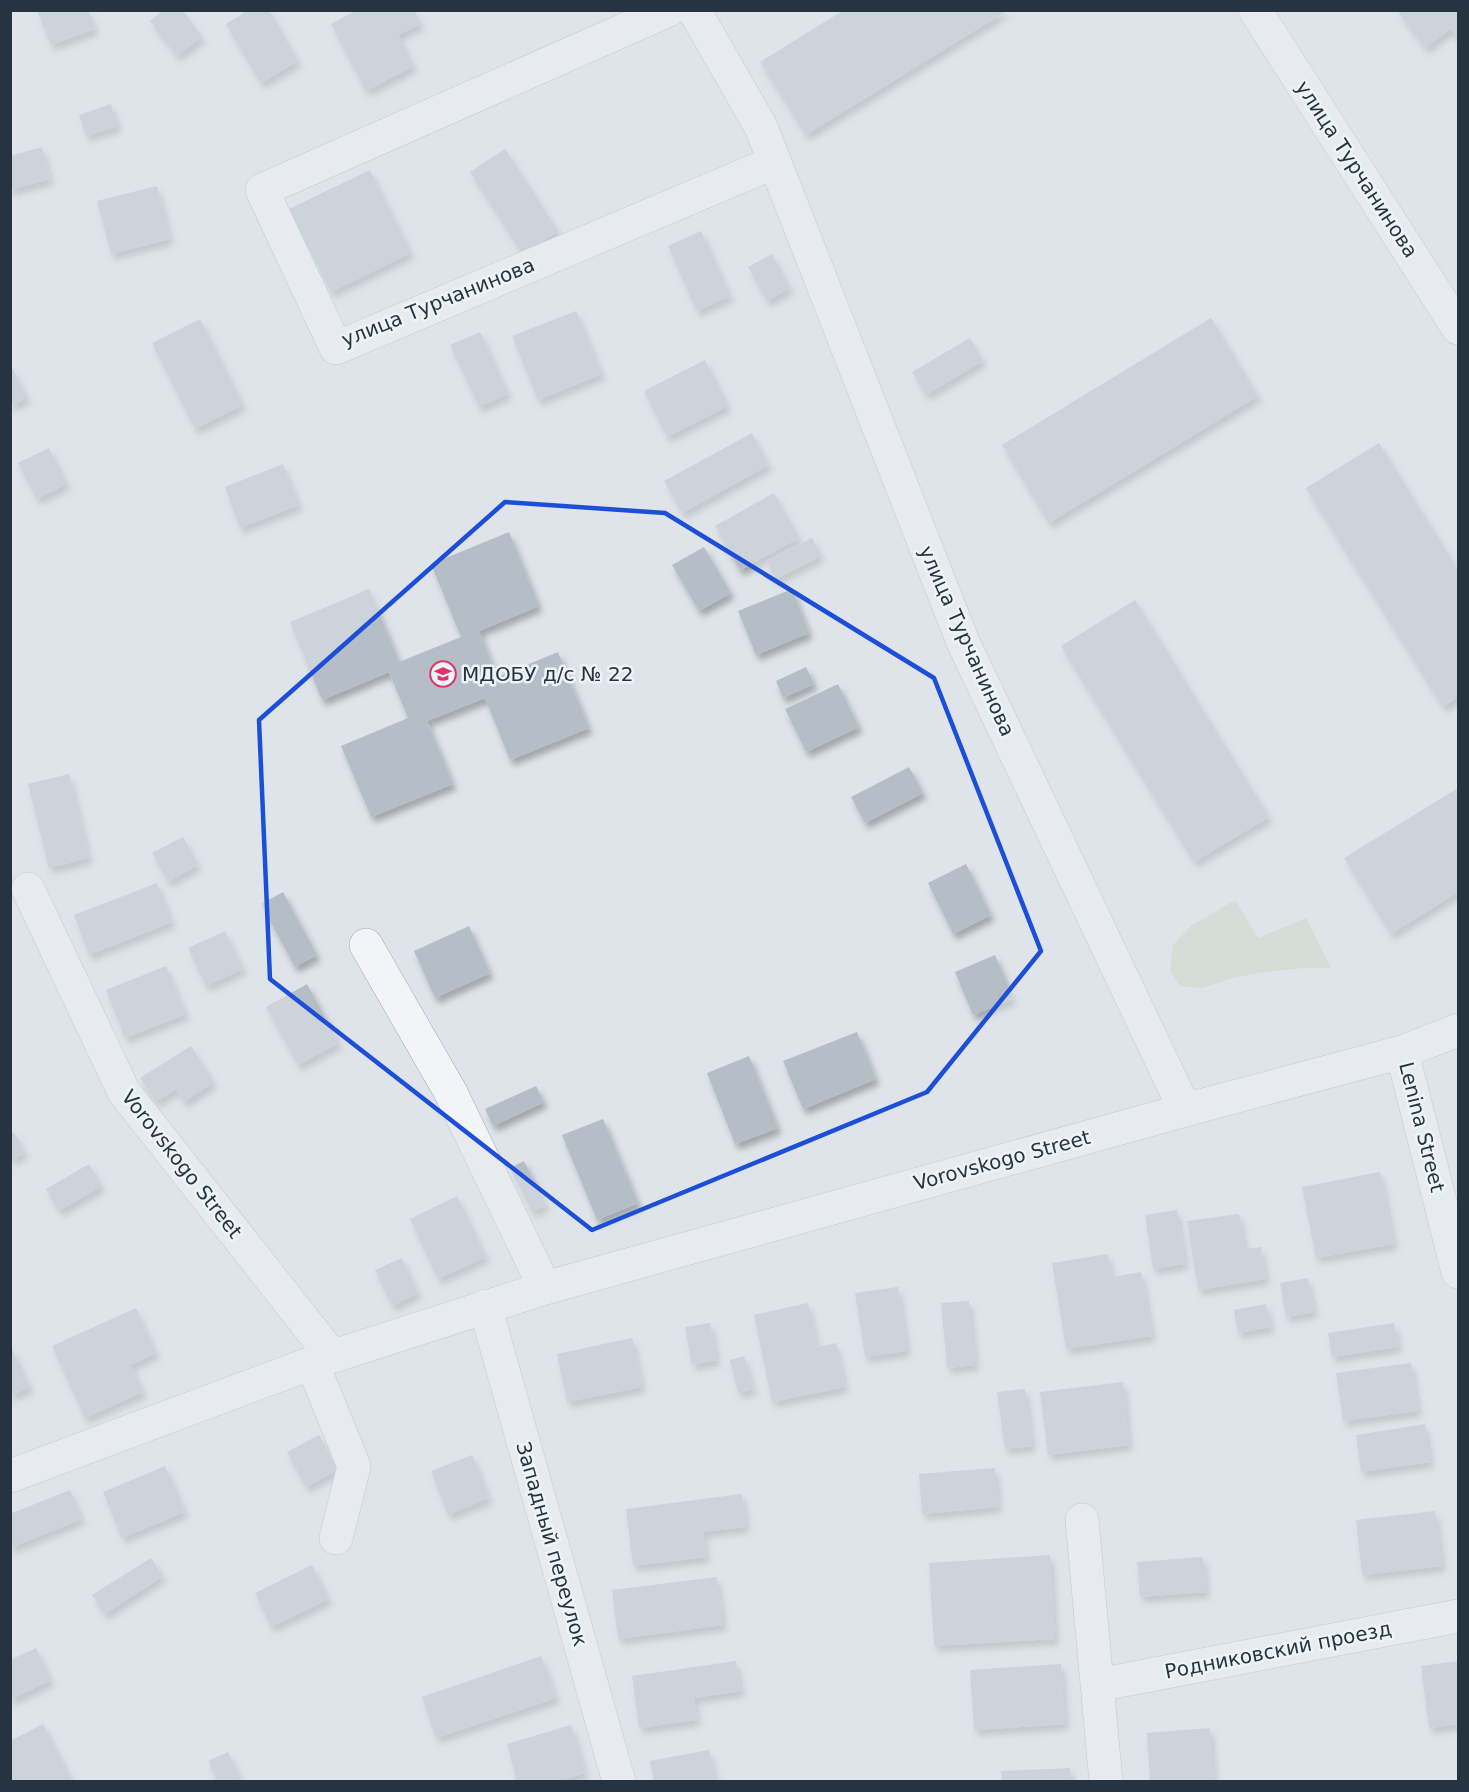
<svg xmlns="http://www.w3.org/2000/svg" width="1469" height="1792" viewBox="0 0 1469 1792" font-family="'DejaVu Sans',sans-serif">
<defs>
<filter id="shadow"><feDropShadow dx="3.5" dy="6" stdDeviation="3" flood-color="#0004"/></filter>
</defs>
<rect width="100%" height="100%" fill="#dee4ea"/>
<path fill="#c7d4be" d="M 1235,900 L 1258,938 L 1306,918 L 1331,968 L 1303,968 L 1264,972 L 1232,978 L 1203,988 L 1180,986 L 1170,971 L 1173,945 L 1191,926 Z"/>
<path fill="#b5bec7" filter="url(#shadow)" d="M 37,10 L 88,10 L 95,29 L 51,45 Z
M 164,10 L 182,10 L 202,37 L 177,56 L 150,21 Z
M 249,10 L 269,10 L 298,61 L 261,83 L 226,24 Z
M 357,10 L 414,10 L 421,24 L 398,35 L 414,66 L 366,91 L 331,24 Z
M 844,10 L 1008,10 L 806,135 L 760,62 Z
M 1397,10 L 1458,10 L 1458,40 L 1451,29 L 1425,48 Z
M 111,104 L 118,126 L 86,136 L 79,115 Z
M 42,147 L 50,179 L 10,190 L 10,156 Z
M 505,149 L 558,231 L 523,254 L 470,172 Z
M 370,170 L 411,253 L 331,292 L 289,209 Z
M 157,186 L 170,239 L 111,254 L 97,201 Z
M 701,231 L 730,296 L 697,311 L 668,246 Z
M 772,254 L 790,288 L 767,301 L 748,267 Z
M 576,311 L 602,374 L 538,400 L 512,336 Z
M 1211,318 L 1258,396 L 1049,523 L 1002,445 Z
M 200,319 L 243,405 L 195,429 L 152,343 Z
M 480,332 L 508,394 L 479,407 L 450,345 Z
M 970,338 L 983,361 L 926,395 L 912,372 Z
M 705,360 L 728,406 L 667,437 L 644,391 Z
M 13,369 L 27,398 L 10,406 L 10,370 Z
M 752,433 L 769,465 L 682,513 L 664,481 Z
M 1379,443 L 1458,570 L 1458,697 L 1443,707 L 1306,488 Z
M 49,448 L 67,484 L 37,499 L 18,463 Z
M 283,464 L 299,505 L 240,528 L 225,487 Z
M 774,493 L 799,538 L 740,570 L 715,526 Z
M 509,532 L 539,606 L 479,631 L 497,677 L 558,652 L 589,728 L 510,760 L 485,698 L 427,721 L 453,784 L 371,817 L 341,746 L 408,718 L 389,672 L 322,700 L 290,622 L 369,589 L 399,662 L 461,637 L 431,564 Z
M 812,538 L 821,556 L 776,579 L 766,561 Z
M 704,547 L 731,593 L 699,611 L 672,565 Z
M 792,589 L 809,633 L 756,655 L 738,611 Z
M 1135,600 L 1269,817 L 1194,862 L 1061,646 Z
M 806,667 L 814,684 L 783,698 L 776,681 Z
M 838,684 L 859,727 L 806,752 L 785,709 Z
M 909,767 L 923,793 L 865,823 L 851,797 Z
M 69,774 L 89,858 L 49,868 L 28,784 Z
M 1458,788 L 1458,892 L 1391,934 L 1344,858 Z
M 183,837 L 198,865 L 168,882 L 152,853 Z
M 966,864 L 991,915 L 953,934 L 928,883 Z
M 157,883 L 172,922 L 89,955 L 74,915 Z
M 283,892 L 317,955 L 295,967 L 261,904 Z
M 469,926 L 490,973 L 435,998 L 414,951 Z
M 225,931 L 243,969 L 206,986 L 188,948 Z
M 995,955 L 1013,999 L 973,1015 L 955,972 Z
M 166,966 L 186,1014 L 125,1038 L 106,990 Z
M 307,984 L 339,1043 L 298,1065 L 266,1007 Z
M 857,1032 L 876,1079 L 803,1109 L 783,1061 Z
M 191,1046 L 214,1082 L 184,1102 L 176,1089 L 156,1102 L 140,1078 Z
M 749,1056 L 778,1128 L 735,1144 L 707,1073 Z
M 536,1086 L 544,1102 L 493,1126 L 485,1109 Z
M 603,1119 L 638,1203 L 597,1220 L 562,1135 Z
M 14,1132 L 25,1153 L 10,1160 L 10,1134 Z
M 524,1161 L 546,1205 L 532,1212 L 510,1168 Z
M 89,1164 L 102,1186 L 59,1211 L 46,1189 Z
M 1380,1172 L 1394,1244 L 1316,1258 L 1302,1187 Z
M 457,1196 L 486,1257 L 438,1279 L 410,1219 Z
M 1177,1210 L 1185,1264 L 1153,1269 L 1145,1215 Z
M 1239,1214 L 1245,1249 L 1261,1247 L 1266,1279 L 1198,1290 L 1187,1221 Z
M 1108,1254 L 1112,1277 L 1141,1272 L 1152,1336 L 1066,1349 L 1052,1263 Z
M 402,1258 L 418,1293 L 392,1306 L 375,1270 Z
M 1308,1278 L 1314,1312 L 1286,1317 L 1280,1283 Z
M 898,1287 L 907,1351 L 865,1357 L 855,1293 Z
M 969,1301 L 975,1365 L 947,1368 L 941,1303 Z
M 808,1303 L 817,1347 L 836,1343 L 845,1387 L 772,1402 L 754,1315 Z
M 1266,1304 L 1271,1327 L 1238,1333 L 1234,1310 Z
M 136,1308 L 156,1353 L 131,1365 L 143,1392 L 85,1418 L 52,1346 Z
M 710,1323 L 717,1360 L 692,1365 L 685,1327 Z
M 1394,1323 L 1398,1347 L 1332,1357 L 1328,1333 Z
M 632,1338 L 642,1387 L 567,1402 L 557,1354 Z
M 10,1345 L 30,1387 L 10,1396 Z
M 744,1356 L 753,1389 L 738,1393 L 730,1360 Z
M 1411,1363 L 1418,1411 L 1343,1421 L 1336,1373 Z
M 1123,1382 L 1129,1445 L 1048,1455 L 1040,1392 Z
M 1025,1389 L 1032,1446 L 1005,1449 L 997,1392 Z
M 1425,1424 L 1430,1462 L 1361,1472 L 1356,1435 Z
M 319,1435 L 338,1470 L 306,1487 L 287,1452 Z
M 472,1455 L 489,1498 L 448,1515 L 431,1471 Z
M 165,1466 L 185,1512 L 122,1538 L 103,1492 Z
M 995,1468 L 998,1507 L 922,1514 L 919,1474 Z
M 70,1490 L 82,1519 L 10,1548 L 10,1514 Z
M 742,1494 L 746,1527 L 703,1532 L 706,1557 L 633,1566 L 626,1509 Z
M 1435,1511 L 1442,1566 L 1362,1575 L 1356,1520 Z
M 1050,1555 L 1055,1639 L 934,1646 L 929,1563 Z
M 1203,1557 L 1206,1592 L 1140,1597 L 1137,1562 Z
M 151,1558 L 163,1576 L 105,1614 L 92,1595 Z
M 312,1565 L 329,1599 L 271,1627 L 255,1593 Z
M 717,1577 L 723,1625 L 618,1639 L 612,1590 Z
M 36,1648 L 51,1680 L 10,1700 L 10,1660 Z
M 541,1656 L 556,1698 L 436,1738 L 422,1697 Z
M 736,1661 L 741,1691 L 694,1698 L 697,1720 L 639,1728 L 632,1676 Z
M 1458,1661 L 1458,1724 L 1429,1728 L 1421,1666 Z
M 1061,1664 L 1065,1724 L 974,1730 L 970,1670 Z
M 43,1724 L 73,1782 L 10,1782 L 10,1741 Z
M 571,1725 L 585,1773 L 557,1782 L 517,1782 L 507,1744 Z
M 1210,1728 L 1214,1782 L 1150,1782 L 1147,1733 Z
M 709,1750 L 716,1782 L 654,1782 L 650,1761 Z
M 228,1752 L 242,1782 L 218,1782 L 208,1761 Z
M 1070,1768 L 1071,1782 L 1002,1782 L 1001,1771 Z"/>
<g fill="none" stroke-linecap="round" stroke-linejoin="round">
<g stroke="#a3acb4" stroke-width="34">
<path id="minor" d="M 669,10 L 262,190 L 336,348 L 775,162
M 694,10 L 761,127 L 963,642 L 1185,1110
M 28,889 L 124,1092 L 332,1356
M 366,945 L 451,1093 L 545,1288
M 1402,1052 L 1458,1272
M 485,1306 L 619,1782
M 312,1363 L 354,1466 L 336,1538
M 10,1476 L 312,1363 L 545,1288 L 1185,1110 L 1402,1052 L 1458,1030
M 1082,1520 L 1106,1782
M 1098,1685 L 1458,1616"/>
</g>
<g stroke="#a3acb4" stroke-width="34">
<path id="tertiary" d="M 1255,10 L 1458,328"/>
</g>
<use href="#minor" stroke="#f2f4f7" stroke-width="33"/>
<use href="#tertiary" stroke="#f2f4f7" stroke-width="33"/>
</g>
<path d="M0 0H1469V1792H0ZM 505,502 L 665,513 L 934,678 L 1041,951 L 927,1092 L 592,1230 L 270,979 L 259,720 Z" fill="#dee4ea" fill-opacity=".55" fill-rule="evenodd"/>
<path fill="none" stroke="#1d4ed8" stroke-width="4.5" stroke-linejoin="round" d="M 505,502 L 665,513 L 934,678 L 1041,951 L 927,1092 L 592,1230 L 270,979 L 259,720 Z"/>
<defs>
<g id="school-ring" transform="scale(1.35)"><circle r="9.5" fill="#eef3f7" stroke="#dd3566" stroke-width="1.5"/><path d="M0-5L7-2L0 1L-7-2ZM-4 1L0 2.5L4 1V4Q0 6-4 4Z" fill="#dd3566"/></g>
</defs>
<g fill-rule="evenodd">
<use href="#school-ring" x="443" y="674"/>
</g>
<g text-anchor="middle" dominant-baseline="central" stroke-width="5" stroke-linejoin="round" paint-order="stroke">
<g font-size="20" fill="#263442" stroke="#eef3f7">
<text transform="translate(1357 169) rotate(57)">улица Турчанинова</text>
<text transform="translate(438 302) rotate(-22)">улица Турчанинова</text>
<text transform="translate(967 641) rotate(66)">улица Турчанинова</text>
<text transform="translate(1422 1127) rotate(76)">Lenina Street</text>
<text transform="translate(1002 1160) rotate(-15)">Vorovskogo Street</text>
<text transform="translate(182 1164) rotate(52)">Vorovskogo Street</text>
<text transform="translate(552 1544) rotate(74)">Западный переулок</text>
<text transform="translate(1278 1650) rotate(-11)">Родниковский проезд</text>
</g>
<g font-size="20" fill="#263442" stroke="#eef3f7" text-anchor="start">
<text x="462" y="674">МДОБУ д/с № 22</text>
</g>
</g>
<rect width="1469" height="1792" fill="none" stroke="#263442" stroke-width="24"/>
</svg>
